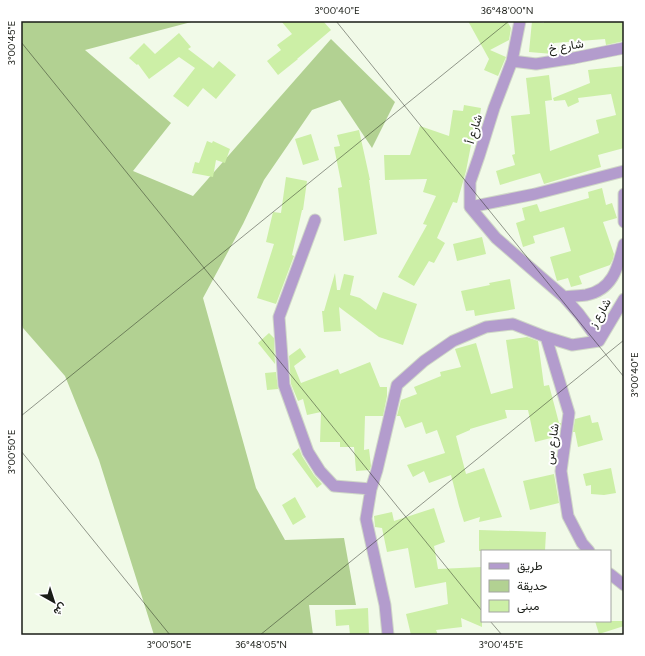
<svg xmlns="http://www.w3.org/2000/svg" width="645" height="656" viewBox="0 0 645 656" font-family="Figtree,Vazirmatn,sans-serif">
<rect width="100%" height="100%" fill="#f1fae8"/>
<path fill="#b2d192" d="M 21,21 L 195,21 L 85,50 L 171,123 L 133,171 L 193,196 L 331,39 L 395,102 L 372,148 L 340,100 L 312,110 L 264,180 L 243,224 L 203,298 L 256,488 L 285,540 L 344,538 L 356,605 L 309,605 L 313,635 L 154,635 L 99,460 L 65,376 L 23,328 L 21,322 Z"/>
<path fill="#ccefa6" d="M 281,21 L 323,21 L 331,30 L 297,59 L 298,59 L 278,75 L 267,61 L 281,50 L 277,45 L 292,34 Z
M 468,21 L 507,21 L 511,28 L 509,40 L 490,50 L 506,57 L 498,76 L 484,70 L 489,59 Z
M 532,21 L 544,23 L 544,21 L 624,21 L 624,41 L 606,45 L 605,39 L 554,43 L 553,54 L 529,52 Z
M 179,33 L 191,47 L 188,49 L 213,68 L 219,61 L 236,75 L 216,99 L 203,88 L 188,107 L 173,96 L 195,68 L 179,57 L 149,79 L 138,64 L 137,65 L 129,58 L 144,43 L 155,54 Z
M 624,66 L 624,148 L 598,155 L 601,167 L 544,184 L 540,173 L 500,185 L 496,171 L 515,165 L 512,155 L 515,154 L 511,116 L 530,114 L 526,78 L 549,75 L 552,100 L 545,101 L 550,151 L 599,133 L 596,120 L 616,115 L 611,94 L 578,98 L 579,102 L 568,107 L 565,100 L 554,101 L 553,98 L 590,83 L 588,70 Z
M 464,105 L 481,108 L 476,141 L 472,140 L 466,171 L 457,203 L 453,202 L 437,238 L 445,243 L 434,263 L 429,261 L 414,286 L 398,277 L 427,225 L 423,224 L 436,196 L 423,192 L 427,179 L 385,180 L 384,155 L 410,155 L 420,126 L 449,136 L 453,110 L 463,111 Z
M 359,130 L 370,180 L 369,180 L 377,234 L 344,241 L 338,188 L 342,187 L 334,147 L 340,146 L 337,135 Z
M 311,134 L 319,160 L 303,165 L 295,139 Z
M 207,141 L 212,143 L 213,141 L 230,149 L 225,163 L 216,160 L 213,177 L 192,173 L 195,162 L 199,163 Z
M 286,177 L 307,181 L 303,210 L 302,210 L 292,255 L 294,256 L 276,304 L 257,298 L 274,244 L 266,242 L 273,212 L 281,213 Z
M 602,188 L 606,205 L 612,203 L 617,218 L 603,222 L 614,254 L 613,259 L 610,265 L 579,276 L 582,284 L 571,287 L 568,278 L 557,281 L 550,257 L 571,251 L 564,227 L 533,236 L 535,243 L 523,247 L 516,223 L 525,220 L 522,208 L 537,204 L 540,212 L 589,198 L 588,192 Z
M 482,237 L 486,254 L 457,261 L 453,244 Z
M 335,273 L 337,290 L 340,290 L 344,274 L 354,276 L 350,295 L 360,298 L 376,310 L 383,292 L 417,304 L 403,345 L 379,337 L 339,307 L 341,331 L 324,332 L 322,311 L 324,311 Z
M 510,279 L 515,309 L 475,316 L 474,310 L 466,311 L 461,291 L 490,285 L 489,283 Z
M 269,333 L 274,338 L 275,364 L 258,343 Z
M 527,337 L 538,341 L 544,386 L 549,385 L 559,423 L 561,423 L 559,436 L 535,442 L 528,410 L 505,410 L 507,418 L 470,429 L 470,430 L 456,436 L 466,474 L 484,468 L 502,517 L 479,522 L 480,517 L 464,522 L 459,506 L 451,475 L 429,483 L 424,471 L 413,477 L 407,465 L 445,453 L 437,430 L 426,434 L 422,422 L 405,428 L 400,416 L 397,416 L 401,400 L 417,394 L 414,387 L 441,376 L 440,372 L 461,367 L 455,349 L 476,343 L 491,394 L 513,388 L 506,340 Z
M 300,348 L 306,357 L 294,366 L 301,383 L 338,369 L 340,374 L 370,362 L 380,387 L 387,387 L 387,396 L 383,416 L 365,416 L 364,450 L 369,449 L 371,466 L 370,470 L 356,471 L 354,447 L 340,447 L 340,442 L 320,442 L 321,412 L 307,415 L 303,399 L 298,401 L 291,384 L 289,356 Z
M 276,372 L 278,389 L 267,390 L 265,373 Z
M 590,415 L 592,423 L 598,422 L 603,440 L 578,447 L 575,432 L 573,432 L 575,419 Z
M 299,448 L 302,456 L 314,475 L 322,484 L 317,488 L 292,454 Z
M 611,468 L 616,493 L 604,495 L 591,494 L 591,485 L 586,486 L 583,474 Z
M 554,474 L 559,503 L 530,510 L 523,481 Z
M 295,497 L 306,517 L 293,525 L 282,505 Z
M 434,508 L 445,542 L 434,546 L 438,569 L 482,567 L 482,627 L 461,618 L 462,627 L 436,630 L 438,635 L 411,635 L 406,614 L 448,604 L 446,582 L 415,588 L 408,548 L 387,552 L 382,528 L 375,527 L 374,516 L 392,512 L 394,521 Z
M 479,530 L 546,532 L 545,551 L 479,551 Z
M 368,608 L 369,635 L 350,635 L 349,625 L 336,626 L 335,610 Z
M 595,621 L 624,621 L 624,626 L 599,634 Z"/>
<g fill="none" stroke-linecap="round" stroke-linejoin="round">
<g stroke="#cfd7c7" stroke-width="13">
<path id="minor" d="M 512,61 L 536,64 L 574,58 L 624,48
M 624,194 L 624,222
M 470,207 L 470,182 L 479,156 L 494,108 L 512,61 L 520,21
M 470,207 L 535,194 L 624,171
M 315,220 L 279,317 L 284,385 L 308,452 L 320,471 L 334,486 L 371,489
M 564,297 C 571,296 579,296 586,295 C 613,290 618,267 624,244
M 546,337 L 569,413 L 561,471 L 568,516 L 582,543 L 589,551
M 599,341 L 624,299
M 610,574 L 624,585
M 388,635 L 385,605 L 366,519 L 371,489 L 377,470 L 397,385 L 424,361 L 453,341 L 486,327 L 513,324 L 546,337 L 572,345 L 599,341 L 579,314 L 564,297 L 496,238 L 470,207"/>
</g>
<use href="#minor" stroke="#b39ccd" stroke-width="11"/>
</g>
<path fill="none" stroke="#1a1d17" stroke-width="1" stroke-opacity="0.45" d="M 336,21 L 624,377M 21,42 L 482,611M 21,416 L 509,21M 21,451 L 170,635M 490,621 L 502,635M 260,635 L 624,340"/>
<g text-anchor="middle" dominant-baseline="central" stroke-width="4" stroke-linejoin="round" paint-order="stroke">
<g font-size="12" fill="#1a1d17" stroke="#fff">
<text transform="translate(566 46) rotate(-9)">شارع خ</text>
<text transform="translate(474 129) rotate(-73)">شارع أ</text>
<text transform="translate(600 313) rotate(-59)">شارع ﺯ</text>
<text transform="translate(552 444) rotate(-82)">شارع ﺱ</text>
</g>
</g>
<rect width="645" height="656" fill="none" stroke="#ffffff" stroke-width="44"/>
<rect x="481" y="550" width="130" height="72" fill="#ffffff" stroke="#a3a5a2"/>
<rect x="489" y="563" width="20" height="6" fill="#b39ccd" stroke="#a3a5a2"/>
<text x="517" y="570" font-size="12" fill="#1a1d17">طريق</text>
<rect x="489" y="580" width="20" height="12" fill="#b2d192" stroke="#a3a5a2"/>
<text x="517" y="590" font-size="12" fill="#1a1d17">حديقة</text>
<rect x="489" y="600" width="20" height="12" fill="#ccefa6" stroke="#a3a5a2"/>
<text x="517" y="610" font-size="12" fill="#1a1d17">مبنى</text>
<g transform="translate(54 602) rotate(141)" stroke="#ffffff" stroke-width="3" paint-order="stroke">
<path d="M0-3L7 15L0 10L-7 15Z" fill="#1a1d17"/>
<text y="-6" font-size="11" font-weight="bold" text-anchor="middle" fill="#1a1d17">ش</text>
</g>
<rect x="22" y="22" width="601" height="612" fill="none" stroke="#1a1d17" stroke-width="1.5"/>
<g font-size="10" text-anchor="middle" fill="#1a1d17">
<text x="337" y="14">3°00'40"E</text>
<text x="507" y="14">36°48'00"N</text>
<text transform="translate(11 43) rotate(-90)" y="4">3°00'45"E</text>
<text transform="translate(634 375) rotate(-90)" y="4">3°00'40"E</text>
<text transform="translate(11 452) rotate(-90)" y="4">3°00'50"E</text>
<text x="169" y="648">3°00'50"E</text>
<text x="261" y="648">36°48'05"N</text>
<text x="501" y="648">3°00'45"E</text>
</g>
</svg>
